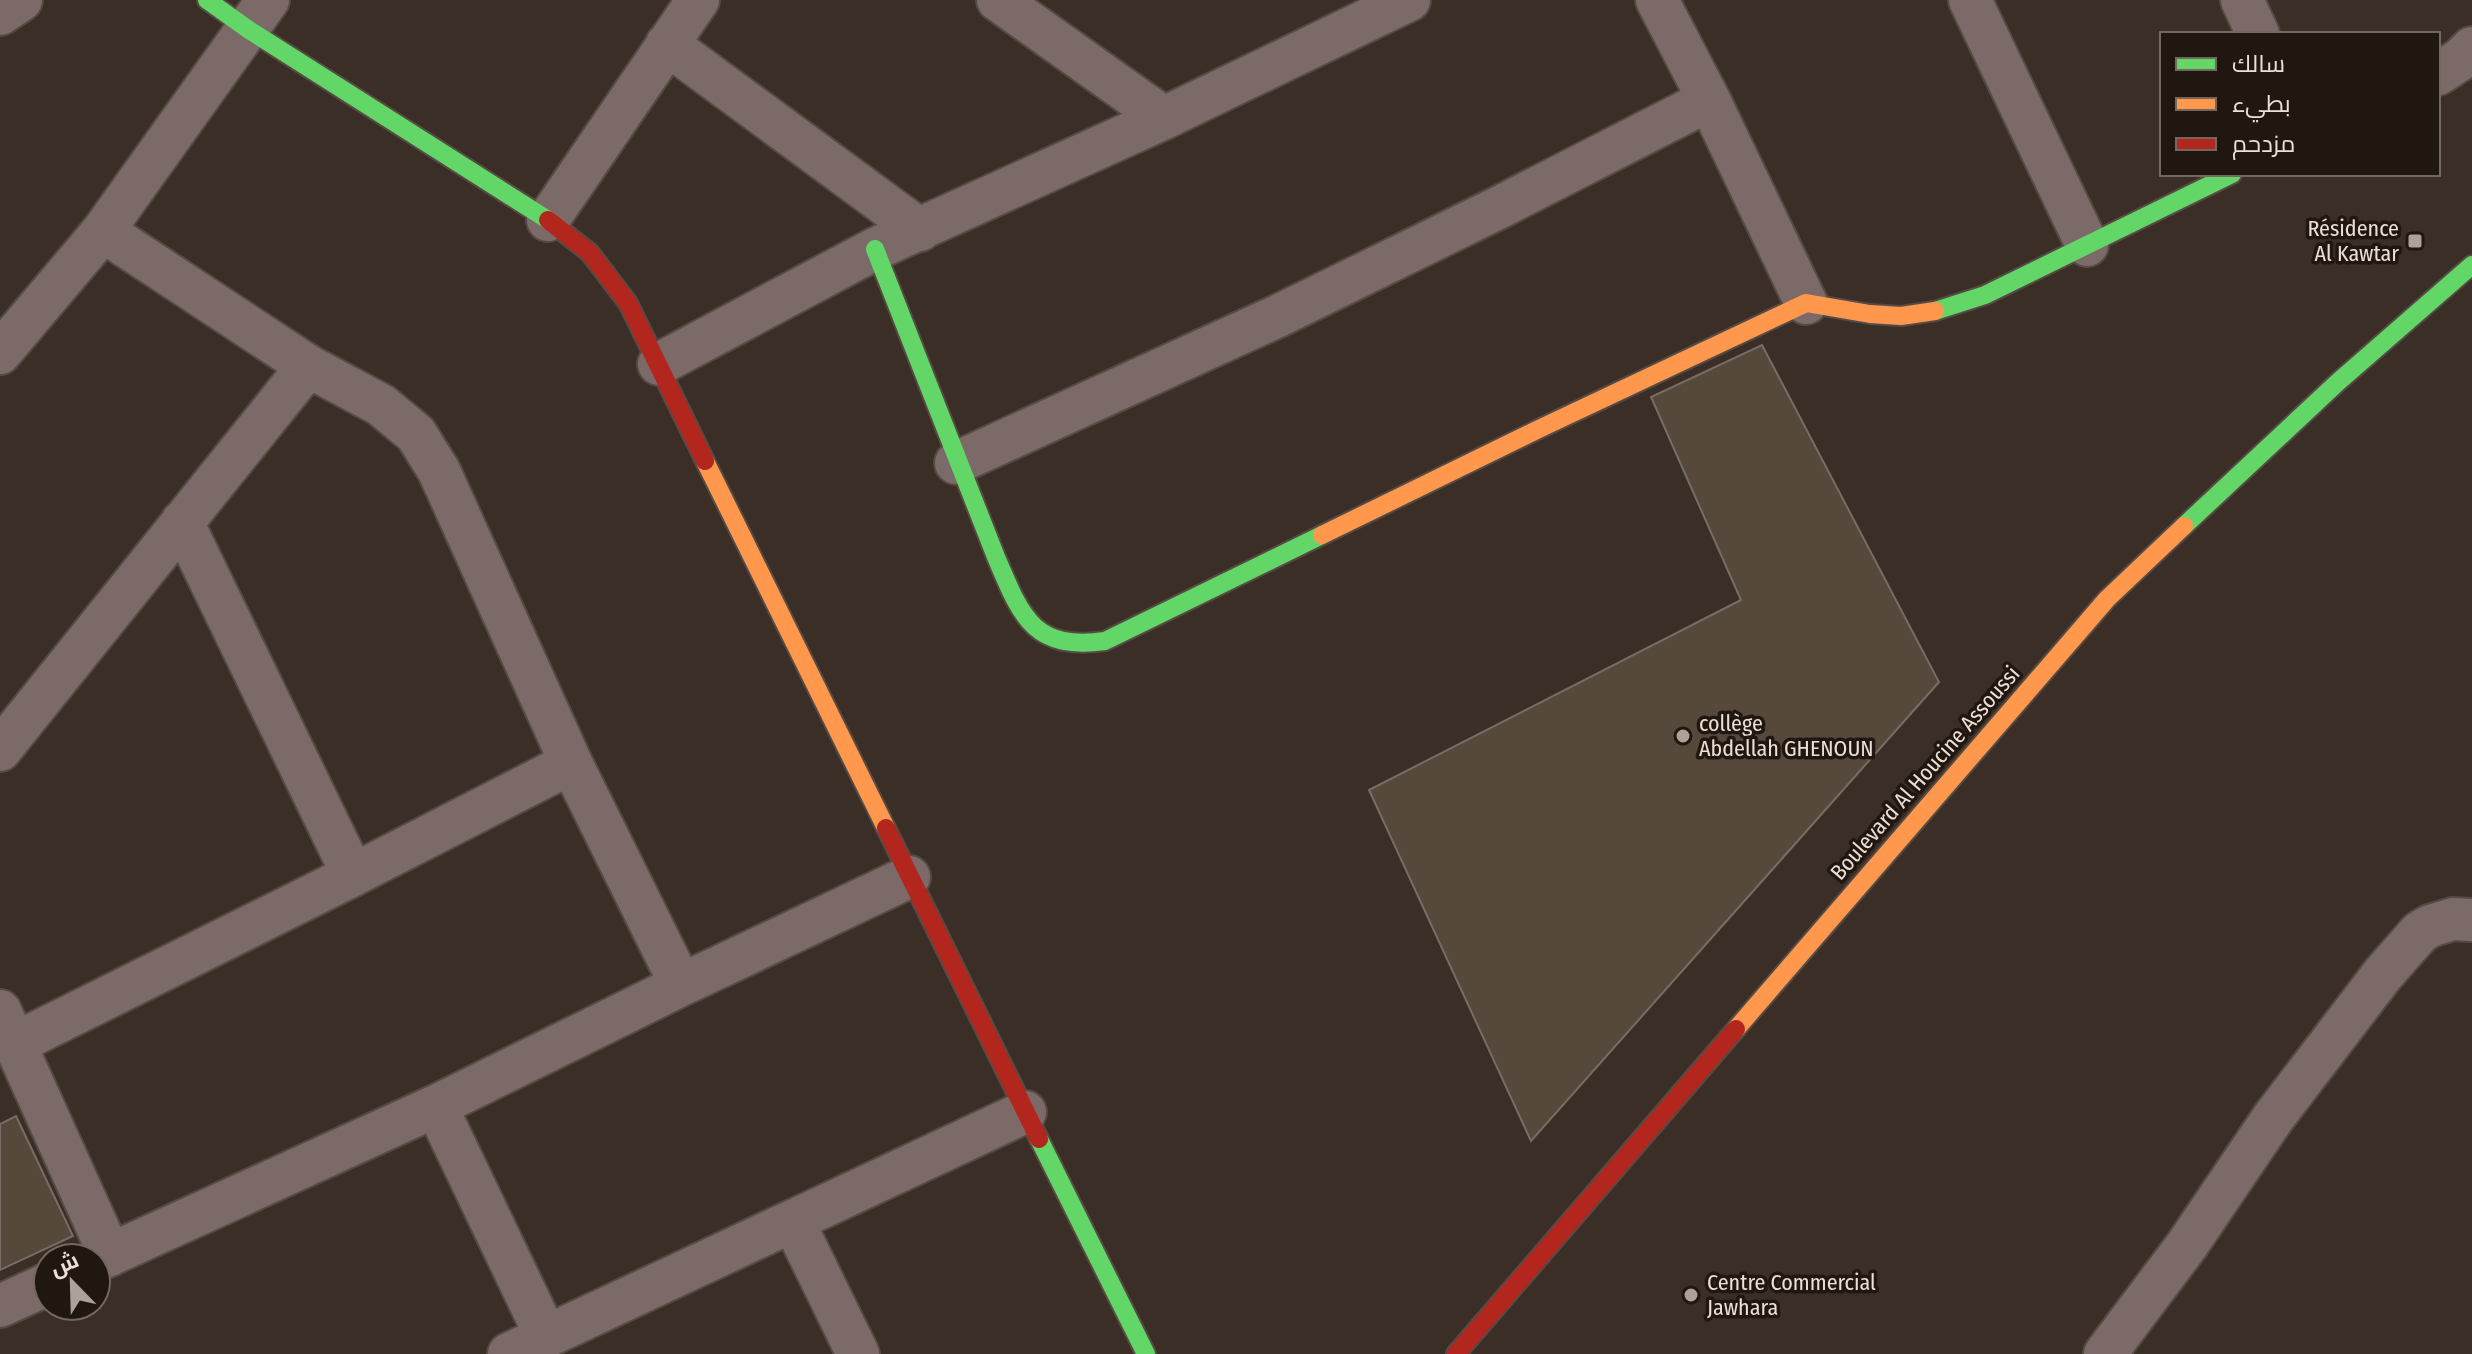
<svg xmlns="http://www.w3.org/2000/svg" width="2472" height="1354" viewBox="0 0 2472 1354" font-family="'Fira Sans Condensed',Cairo,sans-serif">
<rect width="100%" height="100%" fill="#3a2e26"/>
<path fill="#56483b" stroke="#776d66" stroke-width="2" d="M 1762,345 L 1939,682 L 1531,1141 L 1369,790 L 1741,600 L 1651,397 Z
M 16,1116 L 73,1236 L 0,1270 L 0,1124 Z"/>
<g fill="none" stroke-linecap="round" stroke-linejoin="round">
<g stroke="#554b44" stroke-width="46">
<path id="street" d="M 998,0 L 1164,118
M 1657,0 L 1709,100 L 1806,303
M 1970,0 L 2087,245
M 2242,0 L 2258,34
M 0,14 L 21,0
M 667,44 L 920,230
M 2438,74 L 2461,59 L 2472,48
M 548,220 L 698,0
M 103,231 L 308,366 L 381,405 L 416,434 L 439,471 L 571,763 L 681,985
M 0,353 L 103,231 L 268,0
M 659,364 L 875,249 L 1164,118 L 1409,0
M 956,463 L 1278,316 L 1500,207 L 1709,100
M 182,522 L 353,875
M 0,750 L 308,366
M 0,1011 L 110,1255
M 14,1044 L 353,875 L 571,763
M 436,1106 L 546,1336
M 793,1221 L 858,1354
M 96,1261 L 436,1106 L 681,985 L 909,877
M 0,1306 L 48,1284
M 509,1354 L 1025,1112
M 2105,1354 L 2187,1245 L 2273,1118 L 2383,974 L 2420,932 L 2430,926 L 2453,919 L 2472,920"/>
</g>
<g stroke="#554b44" stroke-width="22">
<path id="fast" d="M 207,0 L 249,30 L 548,220
M 875,249 L 996,557 C 1021,615 1032,651 1105,641 L 1322,535
M 1935,311 L 1985,295 L 2232,174
M 2184,526 L 2338,382 L 2472,265
M 1039,1139 L 1146,1354"/>
</g>
<g stroke="#554b44" stroke-width="22">
<path id="slow" d="M 705,461 L 886,828
M 1322,535 L 1543,427 L 1806,303 L 1870,314 L 1901,316 L 1935,311
M 1736,1029 L 2107,599 L 2184,526"/>
</g>
<g stroke="#554b44" stroke-width="22">
<path id="jam" d="M 548,220 L 590,253 L 628,303 L 705,461
M 886,828 L 1039,1139
M 1456,1354 L 1736,1029"/>
</g>
<use href="#street" stroke="#7b6a67" stroke-width="42"/>
<use href="#fast" stroke="#63d668" stroke-width="18"/>
<use href="#slow" stroke="#ff974d" stroke-width="18"/>
<use href="#jam" stroke="#b3261e" stroke-width="18"/>
</g>
<g fill="#aea198" stroke="#211711" stroke-width="3">
<rect x="2407" y="233" width="16" height="16" rx="4"/>
<circle cx="1683" cy="736" r="8"/>
<circle cx="1691" cy="1295" r="8"/>
</g>
<g text-anchor="middle" dominant-baseline="central" stroke-width="7" stroke-linejoin="round" paint-order="stroke">
<g font-size="22" fill="#eddfd6" stroke="#211711" text-anchor="start">
<text x="2399" y="228" text-anchor="end">Résidence<tspan x="2399" dy="25">Al Kawtar</tspan></text>
<text x="1699" y="723">collège<tspan x="1699" dy="25">Abdellah GHENOUN</tspan></text>
<text x="1707" y="1282">Centre Commercial<tspan x="1707" dy="25">Jawhara</tspan></text>
</g>
<g font-size="22" fill="#eddfd6" stroke="#211711">
<text transform="translate(1925 773) rotate(-49)">Boulevard Al Houcine Assoussi</text>
</g>
</g>
<rect x="2160" y="32" width="280" height="144" fill="#211711" stroke="#736760" stroke-width="2"/>
<rect x="2176" y="58" width="40" height="12" fill="#63d668" stroke="#736760" stroke-width="2"/>
<text x="2232" y="72" font-size="24" fill="#eddfd6">سالك</text>
<rect x="2176" y="98" width="40" height="12" fill="#ff974d" stroke="#736760" stroke-width="2"/>
<text x="2232" y="112" font-size="24" fill="#eddfd6">بطيء</text>
<rect x="2176" y="138" width="40" height="12" fill="#b3261e" stroke="#736760" stroke-width="2"/>
<text x="2232" y="152" font-size="24" fill="#eddfd6">مزدحم</text>
<g transform="translate(72 1282) rotate(337)"><circle r="38" fill="#211711" stroke="#736760" stroke-width="2"/>
<path d="M0-6L14 30L0 20L-14 30Z" fill="#aea198"/>
<text y="-12" font-size="22" font-weight="bold" text-anchor="middle" fill="#eddfd6">ش</text>
</g>
</svg>
